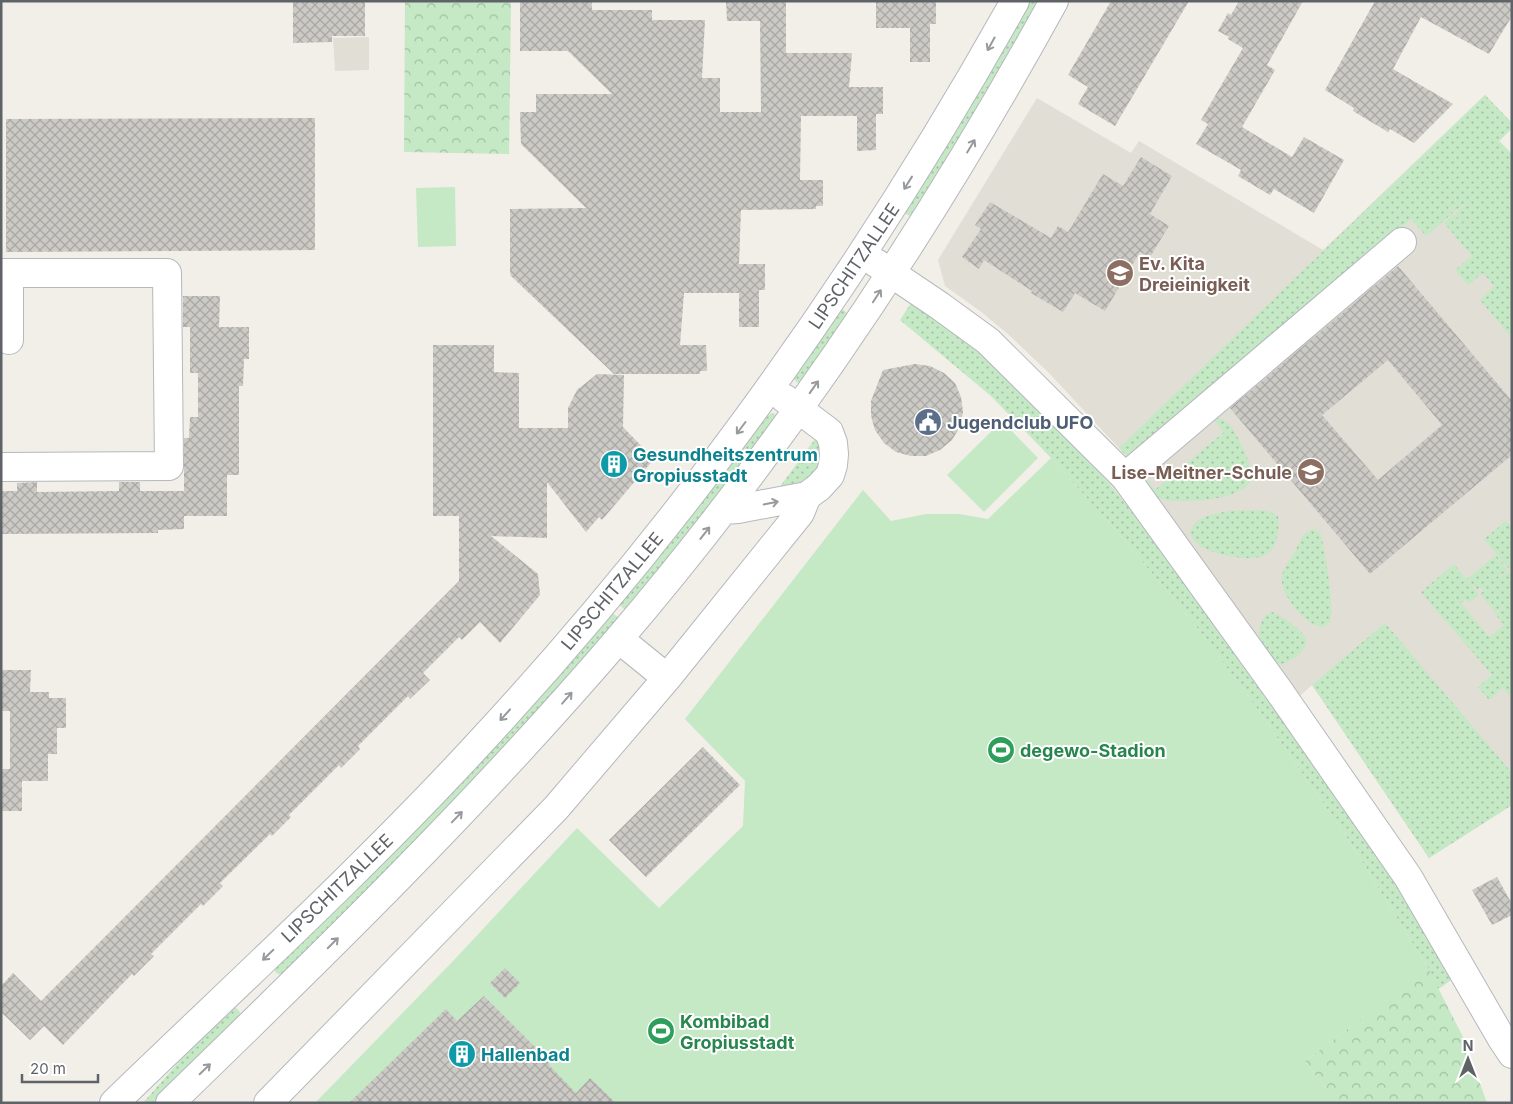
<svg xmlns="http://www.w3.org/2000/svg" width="1513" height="1104" viewBox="0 0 1513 1104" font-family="Inter,sans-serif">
<defs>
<pattern id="grass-dots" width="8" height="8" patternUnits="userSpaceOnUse" patternTransform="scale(1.25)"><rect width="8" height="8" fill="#c5e8c5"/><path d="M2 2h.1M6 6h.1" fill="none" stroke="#a3c0a4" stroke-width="1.8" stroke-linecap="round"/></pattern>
<pattern id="park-crowns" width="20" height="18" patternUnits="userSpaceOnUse" patternTransform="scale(1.25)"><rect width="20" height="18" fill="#c5e8c5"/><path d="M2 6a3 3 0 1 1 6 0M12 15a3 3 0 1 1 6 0" fill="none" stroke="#a3c0a4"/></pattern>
<pattern id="building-cross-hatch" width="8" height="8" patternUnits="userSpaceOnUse" patternTransform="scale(1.25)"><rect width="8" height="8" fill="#cccac5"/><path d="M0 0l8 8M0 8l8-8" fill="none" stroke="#a9a8a4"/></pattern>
</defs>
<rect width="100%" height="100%" fill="#f1efe8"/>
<path fill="#e1ded6" d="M 369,37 L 369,70 L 335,71 L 333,38 Z
M 1485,95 L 1512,123 L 1512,128 L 1499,141 L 1512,154 L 1512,805 L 1429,858 L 1312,685 L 1282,712 L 1152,535 L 1104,477 L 1127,457 L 1049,373 L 1009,335 L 980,311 L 945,286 L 938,260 L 1037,98 L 1131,153 L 1139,141 L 1323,250 Z"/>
<path fill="url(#grass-dots)" d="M 1028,1 L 1041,1 L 913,218 L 903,212 Z
M 1485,95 L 1512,123 L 1512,128 L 1499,141 L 1512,154 L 1512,338 L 1480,300 L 1494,286 L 1483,273 L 1468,285 L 1455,270 L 1472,256 L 1444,223 L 1454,214 L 1466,227 L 1455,213 L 1465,205 L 1464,204 L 1454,212 L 1449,207 L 1448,208 L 1453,213 L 1426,236 L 1411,219 L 1128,458 L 1119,448 Z
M 913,300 L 939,318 L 995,365 L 1091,462 L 1152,535 L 1346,807 L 1457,976 L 1337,1060 L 1326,1046 L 1428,968 L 1346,836 L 1251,700 L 1193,622 L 1113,527 L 1051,458 L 991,396 L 900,320 Z
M 840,308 L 850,315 L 801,383 L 798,383 L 793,378 Z
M 772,413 L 776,415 L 777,419 L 627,611 L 618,604 L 762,420 Z
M 1215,418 C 1227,418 1234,429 1239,440 C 1244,450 1253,467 1251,479 C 1247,501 1171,506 1155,497 C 1146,492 1144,484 1143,475 L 1155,490 L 1224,432 L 1213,419 Z
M 819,437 L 821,440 C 821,447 822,456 820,464 C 817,480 794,488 779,488 L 815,439 Z
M 1246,510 L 1268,511 L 1278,516 C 1280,531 1277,550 1263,556 C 1248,563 1186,552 1191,530 C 1192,524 1199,520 1204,517 C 1217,512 1232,511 1246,510 Z
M 1506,521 L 1512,528 L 1512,567 L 1509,569 L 1484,539 Z
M 1310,530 L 1316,530 L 1321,534 C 1325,556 1330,579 1331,602 C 1331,607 1332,612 1331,617 C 1326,647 1277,599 1282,575 C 1284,567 1291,559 1295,551 C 1299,544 1302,534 1310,530 Z
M 1496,555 L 1508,570 L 1498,578 L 1498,579 L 1509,571 L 1512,574 L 1512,699 L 1503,688 L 1489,700 L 1478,687 L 1492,675 L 1421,592 L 1454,564 L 1479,595 L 1469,603 L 1466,599 L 1461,603 L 1489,637 L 1504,625 L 1495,614 L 1506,605 L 1495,612 L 1480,594 L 1484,591 L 1480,587 L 1477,590 L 1467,579 Z
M 611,612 L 620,619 L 604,638 L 431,828 L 281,975 L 276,973 L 274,968 Z
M 1272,612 C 1279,614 1304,631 1306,639 C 1309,650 1287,666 1276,664 C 1271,658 1263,651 1261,644 C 1257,633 1260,616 1272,612 Z
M 1385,623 L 1512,773 L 1512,805 L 1429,858 L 1312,685 Z
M 230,1008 L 236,1008 L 240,1012 L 241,1017 L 155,1103 L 143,1103 L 184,1056 Z"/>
<path fill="url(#park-crowns)" d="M 405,1 L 511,1 L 509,154 L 404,152 Z
M 1428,968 L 1464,1039 L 1487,1103 L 1327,1103 L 1327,1091 L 1305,1061 Z"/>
<path fill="#c5e8c5" d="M 455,187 L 456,246 L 418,247 L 416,188 Z
M 1002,421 L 1038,458 L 984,512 L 947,475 Z
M 1051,458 L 1113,527 L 1193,622 L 1251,700 L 1346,836 L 1428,968 L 1305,1061 L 1327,1091 L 1327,1103 L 315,1103 L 455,959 L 577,828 L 659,908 L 743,826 L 745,781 L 685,719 L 863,490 L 891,521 L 926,514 L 959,514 L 988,519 Z"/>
<path fill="url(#building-cross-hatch)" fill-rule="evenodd" d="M 293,1 L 365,1 L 365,36 L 332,36 L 332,42 L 293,43 Z
M 520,1 L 592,1 L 592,10 L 652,10 L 652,20 L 705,20 L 702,78 L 720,78 L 720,112 L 761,112 L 760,21 L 727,21 L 726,1 L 786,1 L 786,53 L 852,53 L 849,87 L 883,87 L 883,114 L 876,114 L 876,150 L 857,151 L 857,116 L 801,116 L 800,180 L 823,180 L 823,206 L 816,206 L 816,209 L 741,210 L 739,264 L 765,264 L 765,290 L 759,290 L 759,327 L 739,327 L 739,293 L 684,293 L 680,345 L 706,345 L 707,371 L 700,371 L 700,374 L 614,374 L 511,276 L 510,272 L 510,209 L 586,208 L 521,144 L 520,112 L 536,112 L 536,94 L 612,94 L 568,51 L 520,51 Z
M 876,1 L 936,1 L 936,24 L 930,24 L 930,62 L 910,62 L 910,28 L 876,28 Z
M 1111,1 L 1189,1 L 1115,126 L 1078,104 L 1088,87 L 1068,75 Z
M 1239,1 L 1303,1 L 1267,65 L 1275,70 L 1242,127 L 1292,157 L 1304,137 L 1344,160 L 1314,213 L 1274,189 L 1270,195 L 1238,176 L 1241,170 L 1196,144 L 1208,124 L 1201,120 L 1243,48 L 1228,39 L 1229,37 L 1218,31 L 1228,13 L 1231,15 Z
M 1375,1 L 1512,1 L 1512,16 L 1489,54 L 1421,17 L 1393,69 L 1453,104 L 1414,143 L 1390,129 L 1388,132 L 1353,111 L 1354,108 L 1325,90 Z
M 315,118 L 315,250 L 6,252 L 6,119 Z
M 1141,157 L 1172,176 L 1150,214 L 1169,226 L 1150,257 L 1140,252 L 1105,311 L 1075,293 L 1063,312 L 1031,293 L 1032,291 L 984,260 L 979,269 L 962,257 L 981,229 L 975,225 L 990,202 L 1051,238 L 1058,226 L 1068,232 L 1103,174 L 1123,186 Z
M 1398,266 L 1512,401 L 1512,455 L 1370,574 L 1230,408 ZM 1388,360 L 1442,425 L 1378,480 L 1322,415 Z
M 183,296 L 220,296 L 219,327 L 249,327 L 249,359 L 244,359 L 243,386 L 239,386 L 239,475 L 227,475 L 227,516 L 184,516 L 184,529 L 158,530 L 158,533 L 1,534 L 1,491 L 17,491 L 17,483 L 37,482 L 37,492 L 119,491 L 119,482 L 140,482 L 140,491 L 184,491 L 184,438 L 189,438 L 190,417 L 198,417 L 198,373 L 190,373 L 190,327 L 183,327 Z
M 433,345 L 494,345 L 494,372 L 519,373 L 519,428 L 568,428 L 568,408 L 577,390 L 597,374 L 624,375 L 623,427 L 654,459 L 602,520 L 599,517 L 586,532 L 547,482 L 547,538 L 491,536 L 538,574 L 540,595 L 500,643 L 480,622 L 462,640 L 459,637 L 423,673 L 430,680 L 410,699 L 408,696 L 358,746 L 360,749 L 341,768 L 339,765 L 289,815 L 291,817 L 272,836 L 270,834 L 220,883 L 223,886 L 203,906 L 201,904 L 151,954 L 154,956 L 134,976 L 132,974 L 63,1045 L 44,1026 L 30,1040 L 1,1012 L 1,986 L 13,973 L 41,1001 L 459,581 L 459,516 L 433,516 Z
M 915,364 L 930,366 L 944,373 L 955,383 L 961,397 L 963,412 L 960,427 L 952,440 L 940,450 L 926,456 L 911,456 L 896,452 L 884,443 L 875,430 L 871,416 L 871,401 L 883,370 Z
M 1,670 L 31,670 L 30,692 L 49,692 L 49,698 L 66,698 L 66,728 L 57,728 L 57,754 L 48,754 L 48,781 L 22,781 L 22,811 L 1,811 L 1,769 L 10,769 L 10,711 L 1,711 Z
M 703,747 L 740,785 L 646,877 L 609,840 Z
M 1497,877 L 1512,904 L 1512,915 L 1492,925 L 1472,890 Z
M 505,968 L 520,983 L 505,998 L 490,983 Z
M 484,996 L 537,1049 L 544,1052 L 550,1066 L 576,1093 L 590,1078 L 616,1103 L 349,1103 L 446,1009 L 457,1021 Z"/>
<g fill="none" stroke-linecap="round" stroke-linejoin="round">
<g stroke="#b5b8bc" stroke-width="30">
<path id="minor" d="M 876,263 L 940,306 L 988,341 L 1125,477 L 1279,691 L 1408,877 L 1502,1039 L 1512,1054
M 1,273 L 167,273 L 169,466 L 1,467
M 9,340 L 9,273
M 1125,477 L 1402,242
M 723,510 L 738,509 L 807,496 L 819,487 L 830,475 L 833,465 L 834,454 L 833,443 L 829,432 L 784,398
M 619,639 L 667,678
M 114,1103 C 235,986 359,873 473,750 C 686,522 863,273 1015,1
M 170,1103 C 324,954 477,804 616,642 C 785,445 929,228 1054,1
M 268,1103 L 556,808 L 667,678 L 800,513 L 807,496"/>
</g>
<use href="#minor" stroke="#fff" stroke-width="28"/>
</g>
<defs><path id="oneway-shaft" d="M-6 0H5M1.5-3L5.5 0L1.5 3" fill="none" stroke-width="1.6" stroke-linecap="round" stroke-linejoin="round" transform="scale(1.25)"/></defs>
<g stroke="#979a9d">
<use href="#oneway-shaft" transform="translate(991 44) rotate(119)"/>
<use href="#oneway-shaft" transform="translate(971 146) rotate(-59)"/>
<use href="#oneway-shaft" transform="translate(908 183) rotate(122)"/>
<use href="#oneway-shaft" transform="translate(877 296) rotate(-57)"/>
<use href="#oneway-shaft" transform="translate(814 387) rotate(-55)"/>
<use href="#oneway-shaft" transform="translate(741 428) rotate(127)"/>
<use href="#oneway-shaft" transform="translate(771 503) rotate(-11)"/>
<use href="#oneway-shaft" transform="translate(705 533) rotate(-52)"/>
<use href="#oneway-shaft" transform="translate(567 698) rotate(-49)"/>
<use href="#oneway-shaft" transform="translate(505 715) rotate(132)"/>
<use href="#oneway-shaft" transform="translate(457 817) rotate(-46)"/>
<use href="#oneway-shaft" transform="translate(333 943) rotate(-45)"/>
<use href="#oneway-shaft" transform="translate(268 955) rotate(136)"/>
<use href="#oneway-shaft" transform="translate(205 1069) rotate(-44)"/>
</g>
<defs>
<g id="school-disc" transform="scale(1.4375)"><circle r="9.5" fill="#8d6e63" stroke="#fff"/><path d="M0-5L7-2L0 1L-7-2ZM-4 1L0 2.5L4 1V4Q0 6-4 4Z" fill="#fff"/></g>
<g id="civic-disc" transform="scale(1.4375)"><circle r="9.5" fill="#5c6f8a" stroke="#fff"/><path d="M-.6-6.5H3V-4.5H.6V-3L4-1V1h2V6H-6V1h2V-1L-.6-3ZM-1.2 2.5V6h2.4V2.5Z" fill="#fff"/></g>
<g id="building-disc" transform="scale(1.4375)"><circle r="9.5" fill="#0f9aa8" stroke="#fff"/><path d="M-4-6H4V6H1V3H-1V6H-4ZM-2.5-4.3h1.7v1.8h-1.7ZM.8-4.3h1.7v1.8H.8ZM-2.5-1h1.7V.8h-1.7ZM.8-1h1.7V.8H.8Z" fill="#fff"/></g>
<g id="stadium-disc" transform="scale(1.4375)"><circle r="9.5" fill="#2e9e5b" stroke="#fff"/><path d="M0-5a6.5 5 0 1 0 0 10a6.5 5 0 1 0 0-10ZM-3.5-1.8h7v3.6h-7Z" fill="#fff"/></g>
</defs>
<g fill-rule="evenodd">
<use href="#school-disc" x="1120" y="273"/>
<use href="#civic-disc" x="928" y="422"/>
<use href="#building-disc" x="614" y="464"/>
<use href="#school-disc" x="1311" y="472"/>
<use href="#stadium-disc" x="1001" y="750"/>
<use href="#stadium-disc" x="661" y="1031"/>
<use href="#building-disc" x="462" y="1054"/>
</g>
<g text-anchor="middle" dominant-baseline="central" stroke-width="4" stroke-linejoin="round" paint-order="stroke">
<g font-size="18" font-weight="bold" fill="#785e54" stroke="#fff" text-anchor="start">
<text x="1139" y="263">Ev. Kita<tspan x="1139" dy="21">Dreieinigkeit</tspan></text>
<text x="1292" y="472" text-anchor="end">Lise-Meitner-Schule</text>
</g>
<g font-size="18" fill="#5f6368" stroke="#fff">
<text transform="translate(854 266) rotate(-56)">LIPSCHITZALLEE</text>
<text transform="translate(612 591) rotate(-50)">LIPSCHITZALLEE</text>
<text transform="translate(337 888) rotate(-44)">LIPSCHITZALLEE</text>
</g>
<g font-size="18" font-weight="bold" fill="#4e5e75" stroke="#fff" text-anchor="start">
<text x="947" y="422">Jugendclub UFO</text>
</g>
<g font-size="18" font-weight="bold" fill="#0d838f" stroke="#fff" text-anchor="start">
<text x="633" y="454">Gesundheitszentrum<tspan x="633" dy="21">Gropiusstadt</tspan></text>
<text x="481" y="1054">Hallenbad</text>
</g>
<g font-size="18" font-weight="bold" fill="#27864d" stroke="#fff" text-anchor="start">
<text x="1020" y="750">degewo-Stadion</text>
<text x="680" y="1021">Kombibad<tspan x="680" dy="21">Gropiusstadt</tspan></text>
</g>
</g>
<rect width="1513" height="1104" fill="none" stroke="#5f6368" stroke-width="5"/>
<g transform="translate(1468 1059)" stroke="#ffffff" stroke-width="4" paint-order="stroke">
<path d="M0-4L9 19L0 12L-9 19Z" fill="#5f6368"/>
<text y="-8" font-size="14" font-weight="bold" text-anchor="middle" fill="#5f6368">N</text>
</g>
<path d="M22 1074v8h76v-8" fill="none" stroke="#5f6368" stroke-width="2.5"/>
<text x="30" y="1074" font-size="15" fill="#5f6368" stroke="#ffffff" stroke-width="4" paint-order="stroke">20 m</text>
</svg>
